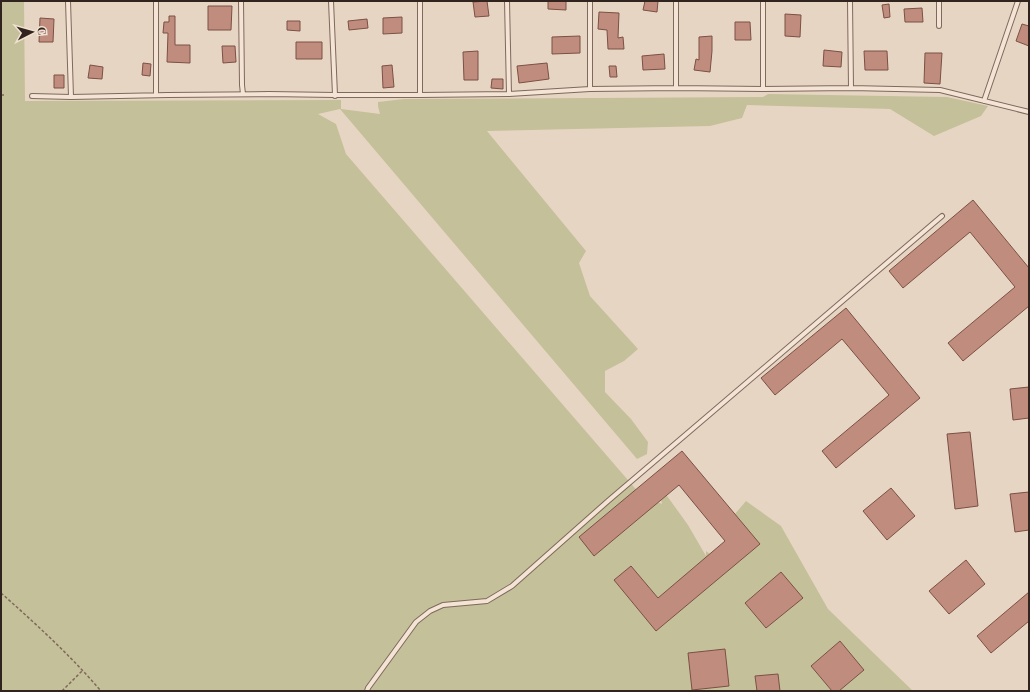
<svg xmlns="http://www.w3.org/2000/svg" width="1030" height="692" viewBox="0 0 1030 692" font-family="'Playfair Display',serif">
<rect width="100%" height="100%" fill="#e7d5c3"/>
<path fill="#c4c099" d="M 1,1 L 24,1 L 25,101 L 341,100 L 341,109 L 380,114 L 378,106 L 378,102 L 404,99 L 763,97 L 768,94 L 947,97 L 988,106 L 981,116 L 934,136 L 890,109 L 747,105 L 742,118 L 710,126 L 487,131 L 586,251 L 579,263 L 590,296 L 638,349 L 624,361 L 605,371 L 605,392 L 631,419 L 648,442 L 647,454 L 637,459 L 340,109 L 318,114 L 336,124 L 346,154 L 640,494 L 662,504 L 657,482 L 688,525 L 706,556 L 706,551 L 717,559 L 741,556 L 729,521 L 746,501 L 781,526 L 828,609 L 913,691 L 1,691 Z"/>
<path fill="#c08c7e" stroke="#7b5045" d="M 487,1 L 489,16 L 475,17 L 473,2 Z
M 548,1 L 566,1 L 566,10 L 548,9 Z
M 645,1 L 658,1 L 657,12 L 643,10 Z
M 889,4 L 890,17 L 884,18 L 882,5 Z
M 208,6 L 232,6 L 231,30 L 208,30 Z
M 922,8 L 923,22 L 905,22 L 904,9 Z
M 599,12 L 619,13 L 618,38 L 623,37 L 624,49 L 608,49 L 607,30 L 598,29 Z
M 785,14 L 801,15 L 800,37 L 785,36 Z
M 169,16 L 175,16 L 175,45 L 190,45 L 190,63 L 167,62 L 168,33 L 163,33 L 164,22 L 169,22 Z
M 402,17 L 402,33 L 383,34 L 383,18 Z
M 40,18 L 54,19 L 53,42 L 39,42 Z
M 367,19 L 368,28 L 349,30 L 348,21 Z
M 287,21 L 300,21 L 300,31 L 287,30 Z
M 735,22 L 750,22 L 751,40 L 735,40 Z
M 1022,24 L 1029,26 L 1029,46 L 1016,41 Z
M 580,36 L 580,53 L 552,54 L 552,37 Z
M 712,36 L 712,51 L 710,72 L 694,70 L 696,59 L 699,60 L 699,37 Z
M 296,42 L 322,42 L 322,59 L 296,59 Z
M 222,46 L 235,46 L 236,62 L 223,63 Z
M 824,50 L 842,52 L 841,67 L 823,66 Z
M 478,51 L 478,80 L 464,80 L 463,52 Z
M 864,51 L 887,51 L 888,70 L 865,70 Z
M 925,53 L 942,53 L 940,84 L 924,83 Z
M 664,54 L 665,69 L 643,70 L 642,56 Z
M 143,63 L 151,64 L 150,76 L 142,75 Z
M 547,63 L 549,79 L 519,83 L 517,66 Z
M 90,65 L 103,67 L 102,79 L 88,78 Z
M 392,65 L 394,87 L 383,88 L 382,66 Z
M 609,66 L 616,66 L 617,77 L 610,77 Z
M 54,75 L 64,75 L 64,88 L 54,88 Z
M 492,79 L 503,79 L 503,89 L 491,88 Z
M 973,200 L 1029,268 L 1029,306 L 963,361 L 948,343 L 1015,287 L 970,232 L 903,288 L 889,271 Z
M 846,308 L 920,398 L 836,468 L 822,451 L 889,395 L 842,339 L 775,395 L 761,378 Z
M 1029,387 L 1029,418 L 1013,420 L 1010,389 Z
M 970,432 L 978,506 L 955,509 L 947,434 Z
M 682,451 L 760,544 L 656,631 L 614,580 L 631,566 L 658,598 L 725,541 L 679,485 L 594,556 L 579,537 Z
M 891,488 L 915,516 L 887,540 L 863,511 Z
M 1029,492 L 1029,530 L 1015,532 L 1010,494 Z
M 966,560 L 985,584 L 949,614 L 929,591 Z
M 781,572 L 803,598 L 766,628 L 745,603 Z
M 1029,592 L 1029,621 L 991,653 L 977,636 Z
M 840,641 L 864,670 L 839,691 L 832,691 L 811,666 Z
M 725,649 L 729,686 L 692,690 L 688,653 Z
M 778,674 L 780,691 L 757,691 L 755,676 Z"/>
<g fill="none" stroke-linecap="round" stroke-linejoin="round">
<g stroke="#7f685c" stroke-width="6">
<path id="service" d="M 68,1 L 71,97
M 156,1 L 156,95
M 241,1 L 242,85 L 243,94
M 507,1 L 509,94 L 590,89 L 590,1
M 676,1 L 676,88 L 763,89 L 763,1
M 850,1 L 851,88
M 939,1 L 939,26
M 590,89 L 676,88
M 763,89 L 851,88 L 940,90 L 1029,112
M 420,95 L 509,94
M 32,96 L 71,97 L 168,95 L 269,94 L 335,95 L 331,1
M 335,96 L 335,95 L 420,95 L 420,1
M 984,101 L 1018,1
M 367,691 L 368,688 L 416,622 L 430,611 L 443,605 L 487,601 L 512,586 L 608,501 L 942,216"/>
</g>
<path stroke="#7f685c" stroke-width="1.5" stroke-dasharray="3 2" stroke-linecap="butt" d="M 1,95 L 5,95
M 1,593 C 36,624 71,656 101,691
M 62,691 L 83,670"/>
<use href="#service" stroke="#f3e4d5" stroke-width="4"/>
</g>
<rect width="1030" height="692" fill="none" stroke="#31241e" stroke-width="4"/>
<g transform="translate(32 32) rotate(84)" stroke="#f0e1d2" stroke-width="3" paint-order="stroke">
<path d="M0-3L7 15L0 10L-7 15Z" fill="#31241e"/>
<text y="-6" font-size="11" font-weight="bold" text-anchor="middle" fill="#31241e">С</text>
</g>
</svg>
